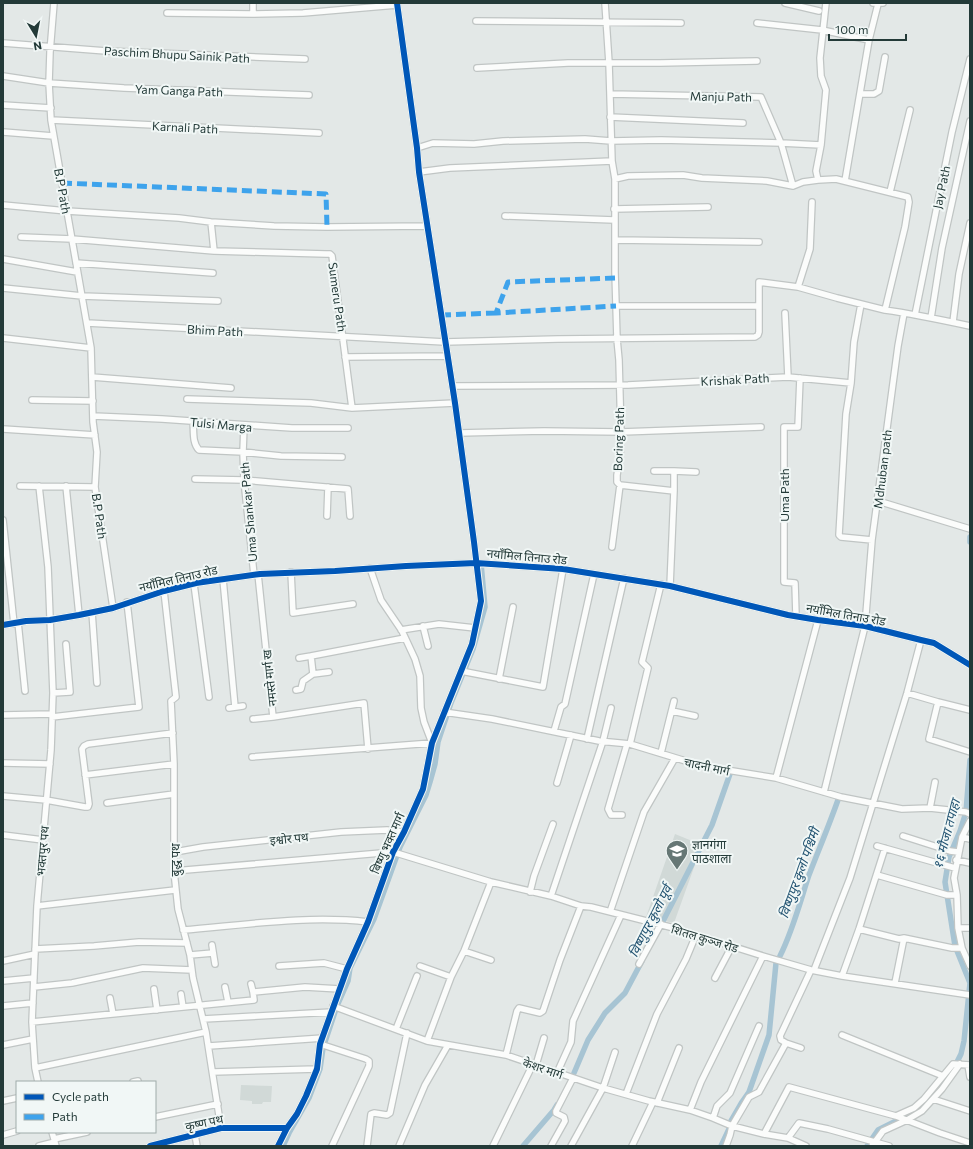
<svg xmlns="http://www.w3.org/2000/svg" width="973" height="1149" viewBox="0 0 973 1149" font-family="Commissioner,'Noto Sans Devanagari',sans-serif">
<rect width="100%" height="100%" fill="#e3e8e7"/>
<path fill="#d1d9d7" d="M 675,834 L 702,845 L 674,923 L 646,917 Z
M 241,1085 L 272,1086 L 271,1102 L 263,1102 L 262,1104 L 252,1104 L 252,1101 L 240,1100 Z"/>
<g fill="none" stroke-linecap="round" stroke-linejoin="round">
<path stroke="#a7c4d3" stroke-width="5.5" d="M 970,537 L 970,542
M 659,929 L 712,825 L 731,771
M 780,956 C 793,930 800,902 809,875 C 819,849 830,823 839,797
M 337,1006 L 348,981 L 350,968 L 374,919 L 400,847 L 426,795 L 430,782 L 435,764 L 438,742 L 451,703 L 473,649 L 485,607 L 481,563
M 954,1068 L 961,1054 L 964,1041 L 970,983 L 955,946 L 945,882 L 949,857 L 960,831 L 966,812 L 970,760
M 574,1073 L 588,1040 L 605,1013 L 625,993 L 642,961
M 731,1121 L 742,1102 L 749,1092 L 769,1035 L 776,963
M 283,1146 L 289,1133 L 309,1098 L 320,1069 L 323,1048 L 337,1006
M 523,1146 L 554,1110 L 557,1105
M 721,1146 L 729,1129
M 867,1146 L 878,1130 L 916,1111 L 947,1079"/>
<g stroke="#c0c5c4" stroke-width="8">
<path id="minor" d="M 54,3 L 50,52 L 49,83 L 51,120 L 91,348 L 93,422 L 97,452 L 95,487 L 113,608
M 605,3 L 609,63 L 612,161 L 615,179 L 615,272 L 617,339 L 619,360 L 621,435 L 620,458 L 617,475 L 617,482 L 620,485 L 674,491 L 670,586
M 785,3 L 819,11
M 826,3 L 820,58 L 821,76 L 826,90 L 821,145 L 816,171 L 818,180 L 836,179 L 908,197 L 909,202 L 905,227 L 885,310 C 914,314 942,320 970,326
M 873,3 L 883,3
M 167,13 L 253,14 L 303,13 L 397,5
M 253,14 L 253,3
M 476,21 L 681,23
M 757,23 L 822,30 L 869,40
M 3,43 L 106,51 L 305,59
M 477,68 L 568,63 L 660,63 L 757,61
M 3,76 L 49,83 L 124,88 L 309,95
M 610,94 L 761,97 L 781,143 L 793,186
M 861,94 L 874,94 L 879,91 L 885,57
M 3,105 L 51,108
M 610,117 L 743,123
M 51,120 L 319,133
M 3,132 L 53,136
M 417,148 L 433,143 L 474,144 L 503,141 L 585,139 L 611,141 L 661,140 L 781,143 L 821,145
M 419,172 L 450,168 L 612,161
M 615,179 L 628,176 L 683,175 L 702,178 L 767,181 L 793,186 L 803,182 L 818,180
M 845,181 L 869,40 L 878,4
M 890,192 L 910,110
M 3,205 L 67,211 L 179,218 L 211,222 L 274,226 L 327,227 L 427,226
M 614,209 L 708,207
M 505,216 L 614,220
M 21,237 L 72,239 L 214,251 L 211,222
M 615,240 L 759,242
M 214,251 L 326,254 L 330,254 L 332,256 L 352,408
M 3,259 L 77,272
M 76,263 L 213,273
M 798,287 L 810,249 L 812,202
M 3,288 L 82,296 L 218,301
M 861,304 L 854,342 L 851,383 L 846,414 L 839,535 L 841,537 L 872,540
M 616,306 L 758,306
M 785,313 L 788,377
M 915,315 L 952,132 L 970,59
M 931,318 L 942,248 L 970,121
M 953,322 L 959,274 L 970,223
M 87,323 L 445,342 L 558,339 L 755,337 L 758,335 L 759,332 L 759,282 L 798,287 L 837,298 L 885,310
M 3,338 L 91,348
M 345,357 L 447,356
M 92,377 L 231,388
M 452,386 L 628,385 L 788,377 L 851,383
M 187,399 L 311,403 L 352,408 L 455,403
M 32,400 L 93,401
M 93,416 L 162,419 L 292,428 L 348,428
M 193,421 C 194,431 192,443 199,450 L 243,452 L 244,426
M 3,429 L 95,435
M 459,433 L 544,431 L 621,432 L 761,427
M 654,471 L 674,471
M 195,479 L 244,480 L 348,489 L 350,516
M 20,486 L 95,487
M 66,486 L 79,615
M 674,491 L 674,471 L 696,472
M 878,501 L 970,529
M 327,516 L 328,487
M 3,520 L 14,624
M 612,547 L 620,485
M 291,572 L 293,613 L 353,604
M 258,574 L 273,717 L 364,703 L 368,749
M 254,575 L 244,480 L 243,452 L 281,456 L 342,457
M 223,579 L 235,707
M 194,584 L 209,697
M 164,591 L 176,697 L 171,701 L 174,764 L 174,871 L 178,909 L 190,955 L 193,978 L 206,1032 L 221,1128
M 92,612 L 97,683
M 796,616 L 795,583 L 784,582 L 784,427 L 798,427 L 800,378
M 18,622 L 25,691
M 3,625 L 26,621 L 50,620 L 79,615 L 113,608 L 164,591 L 196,583 L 260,574 L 335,571 L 406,566 L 476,563 L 563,569 L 670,586 L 788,615 L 818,620 L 865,626 L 921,640 L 934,643 L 970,665
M 423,626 L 428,646
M 401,630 L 439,624 L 475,628
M 299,658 L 311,656
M 461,671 L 543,687 L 563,569
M 313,674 L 329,672
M 499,679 L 513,607
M 296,690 L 301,689 L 303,681 L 313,674 L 311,656 L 405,638
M 53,693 L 70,692 L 66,644
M 907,693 L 938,702 L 970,710
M 938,702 L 929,739 L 970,752
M 229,708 L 243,706
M 672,711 L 695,716
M 444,712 L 492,719 L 599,741 L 630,744 L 702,766 L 776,778 L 841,797 L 902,809 L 930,808 L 966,812 L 970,814
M 3,715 L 52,714
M 52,717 L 139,707 L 127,602
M 253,719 L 273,717
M 554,731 L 561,707 L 565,704 L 594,574
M 587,739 L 624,578
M 630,744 L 648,668 L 642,662 L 661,584
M 661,753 L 674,701
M 252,757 L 432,743 L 424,722 L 421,708 L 420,676 L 415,659 L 402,631 L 381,600 L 370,568
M 3,763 L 50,764
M 85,775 L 174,764
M 776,778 L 818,620
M 557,783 L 571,735
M 824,792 L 865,626 L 872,540 L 898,346 L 904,313
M 3,796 L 46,800 L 85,807 L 88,807 L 89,804 L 82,749 L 84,746 L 88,744 L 173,733
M 107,803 L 174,794
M 930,808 L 935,782
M 622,815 L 611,815 L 608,809 L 627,744
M 970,821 L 962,837 L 954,878 L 957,895 L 958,928 L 962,948 L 970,966
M 3,835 L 43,840
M 903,836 L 950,851 L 958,852
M 962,837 L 970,839
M 877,846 L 955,868
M 175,852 L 203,847 L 341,832 L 387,830 L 404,832
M 956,860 L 970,863
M 174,871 L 393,852 L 491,882 L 551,896 L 581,906 L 591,907 L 674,928 L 763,956 L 811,970 L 842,976 L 970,995
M 877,875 L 947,895 L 957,895
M 530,892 L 534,876 L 553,824
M 551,896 L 603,741 L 611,708
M 37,906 L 175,890
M 610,912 L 644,812 L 675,758
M 958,928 L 970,928
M 859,929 L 899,939 L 904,938 L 952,948 L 962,948
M 183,930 C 244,925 307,915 368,922
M 212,945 L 215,964
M 35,949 L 94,946 L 139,942 L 187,943
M 464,951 L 491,960
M 190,955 L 213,953
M 3,961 L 35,954
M 639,964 L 661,924
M 279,966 L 324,963 L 347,969
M 420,966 L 451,977
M 814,970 L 850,878 L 907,693 L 921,640
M 842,976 L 859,929 L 885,848
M 715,978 L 732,946
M 3,981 L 34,978
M 895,983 L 904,938
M 251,984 L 253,992
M 34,987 L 72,983 L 143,968 L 192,970
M 225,987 L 228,1002
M 154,989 L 157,1010
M 181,994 L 183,1007
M 110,998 L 113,1014
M 3,1006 L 33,1003
M 333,1006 L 427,1041 L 506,1055 L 603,1088 L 649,1101 L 690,1110 L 713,1118 L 732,1126 L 764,1134 L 788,1138 L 806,1146
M 203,1019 L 332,1012
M 32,1022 L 254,1000 L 253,992 L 305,987 L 340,989
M 396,1029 L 417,976
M 842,1035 L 943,1076
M 427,1041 L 451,977 L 464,951 L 491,882
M 786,1043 L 801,1048
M 320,1044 L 366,1059 L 369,1061 L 369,1066 L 332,1146
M 3,1045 L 33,1039
M 209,1046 L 323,1038
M 506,1055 L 517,1011 L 519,1008 L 540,1013 L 543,1011 L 560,960 L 581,906
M 536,1065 L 544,1038
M 968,1065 L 970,1077
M 35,1068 L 206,1032
M 213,1072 L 317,1069
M 557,1073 L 571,1042 L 573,1021 L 621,915
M 38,1082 L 35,1068 L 32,1022 L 37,906 L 51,750 L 53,693 L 48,567 L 39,486
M 133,1082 L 138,1081
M 626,1094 L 657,1014 L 686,959 L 696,935
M 933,1099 L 970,1111
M 3,1101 L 17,1098
M 657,1103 L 679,1048
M 690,1110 L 701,1082 L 763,956
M 896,1116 L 914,1108 L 924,1099 L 953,1064 L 970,1065
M 155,1117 L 218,1104
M 713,1118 L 717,1106 L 730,1093 L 759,1026
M 52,1132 L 56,1146
M 764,1134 L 789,1087 L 896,1116 L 940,1133 L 970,1143
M 3,1135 L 17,1131
M 195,1135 L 197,1146
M 788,1138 L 799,1123 L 828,1129 L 889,1146
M 54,1139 L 87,1132
M 39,1146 L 55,1142
M 150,1146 L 221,1128 L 287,1128
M 278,1146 L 287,1128 L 297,1114 L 306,1096 L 317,1069 L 320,1044 L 347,969 L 368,922 L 393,852 L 404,832 L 423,789 L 432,743 L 472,644 L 481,601 L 474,542 L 455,403 L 419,172 L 417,148 L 397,3
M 367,1146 L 371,1114 L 374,1113 L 387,1115 L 390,1113 L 407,1033
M 399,1146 L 425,1085 L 448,1045
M 493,1146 L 533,1064
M 551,1146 L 565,1121 L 564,1117 L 556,1113 L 556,1111 L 573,1078
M 571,1146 L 603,1088 L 615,1052
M 632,1146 L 653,1102
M 726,1146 L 730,1135 L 732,1126 L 749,1097 L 759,1092 L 786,1043 L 781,1040 L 780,1036 L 811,970
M 872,1146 L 883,1131 L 907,1120 L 922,1111 L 942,1089 L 960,1064"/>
</g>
<use href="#minor" stroke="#fbfcfb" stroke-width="5.5"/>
<path stroke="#3ea3ec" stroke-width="5" stroke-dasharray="10 5" stroke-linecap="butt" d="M 62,183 L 326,194 L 327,227
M 615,278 L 508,282 L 496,313 L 616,306
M 441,315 L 496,313"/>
<g stroke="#f1f7f6" stroke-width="8">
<path id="cycleway" d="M 3,625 L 26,621 L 50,620 L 79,615 L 113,608 L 164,591 L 196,583 L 260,574 L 335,571 L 406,566 L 476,563 L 563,569 L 670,586 L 788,615 L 818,620 L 865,626 L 921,640 L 934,643 L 970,665
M 150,1146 L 221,1128 L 287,1128
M 278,1146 L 287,1128 L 297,1114 L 306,1096 L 317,1069 L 320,1044 L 347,969 L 368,922 L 393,852 L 404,832 L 423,789 L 432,743 L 472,644 L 481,601 L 474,542 L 455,403 L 419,172 L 417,148 L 397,3"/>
</g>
<use href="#cycleway" stroke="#0057b8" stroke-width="6"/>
</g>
<defs>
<g id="school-pin" transform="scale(1.15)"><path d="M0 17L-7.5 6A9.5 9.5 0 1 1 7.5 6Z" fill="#667775" stroke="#f1f7f6"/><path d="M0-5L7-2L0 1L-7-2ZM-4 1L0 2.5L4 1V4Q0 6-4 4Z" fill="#fff"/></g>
</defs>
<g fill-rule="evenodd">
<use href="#school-pin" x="677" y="851"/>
</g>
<g text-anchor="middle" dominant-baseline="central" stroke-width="4" stroke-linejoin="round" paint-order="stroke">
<g font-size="12" fill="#233a38" stroke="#f1f7f6">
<text transform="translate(177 54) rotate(3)">Paschim Bhupu Sainik Path</text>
<text transform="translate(179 90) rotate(2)">Yam Ganga Path</text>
<text transform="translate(721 96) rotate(1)">Manju Path</text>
<text transform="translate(185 127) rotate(3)">Karnali Path</text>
<text transform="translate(941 187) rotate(-78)">Jay Path</text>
<text transform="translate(63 191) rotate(80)">B.P Path</text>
<text transform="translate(338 297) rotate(82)">Sumeru Path</text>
<text transform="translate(215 330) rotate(3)">Bhim Path</text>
<text transform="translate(735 379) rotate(-3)">Krishak Path</text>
<text transform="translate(221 424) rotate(5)">Tulsi Marga</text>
<text transform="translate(618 439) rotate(-88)">Boring Path</text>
<text transform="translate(882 469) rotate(-83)">Mdhuban path</text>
<text transform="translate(784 495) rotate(-90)">Uma Path</text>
<text transform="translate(248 512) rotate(-95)">Uma Shankar Path</text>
<text transform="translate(100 516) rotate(82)">B.P Path</text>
<text transform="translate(527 556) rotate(5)">नयाँमिल तिनाउ रोड</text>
<text transform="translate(178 578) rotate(-13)">नयाँमिल तिनाउ रोड</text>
<text transform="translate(846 614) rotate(10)">नयाँमिल तिनाउ रोड</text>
<text transform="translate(269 678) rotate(-96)">नमस्ते मार्ग ख</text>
<text transform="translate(707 766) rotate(12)">चादनी मार्ग</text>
<text transform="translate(289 838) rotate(-6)">इश्वोर पथ</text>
<text transform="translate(387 843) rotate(-66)">बिष्णु भक्त मार्ग</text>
<text transform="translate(42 851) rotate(-85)">भक्तपुर पथ</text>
<text transform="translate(175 860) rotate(-90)">बुद्ध पथ</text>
<text transform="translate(705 938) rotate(17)">शितल कुञ्ज रोड</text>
<text transform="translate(543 1068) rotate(19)">केशर मार्ग</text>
<text transform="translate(204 1122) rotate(-12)">कृष्ण पथ</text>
</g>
<g font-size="12" fill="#233a38" stroke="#f1f7f6" text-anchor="start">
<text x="692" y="844">ज्ञानगंगा<tspan x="692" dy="14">पाठशाला</tspan></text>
</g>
<g font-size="13" font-style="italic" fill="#225371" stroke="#f1f7f6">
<text transform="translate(946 834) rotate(-75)">१६ मौजा तपाहा</text>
<text transform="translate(799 873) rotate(-70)">विष्णुपुर कुलो पश्चिमी</text>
<text transform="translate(650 921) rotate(-63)">विष्णुपुर कुलो पूर्व</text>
</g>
</g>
<rect width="973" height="1149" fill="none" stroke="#233a38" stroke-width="8"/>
<rect x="16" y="1081" width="140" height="52" fill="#f1f7f6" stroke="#9fabaa"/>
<rect x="24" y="1094" width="20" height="6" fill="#0057b8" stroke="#9fabaa"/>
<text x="52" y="1101" font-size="12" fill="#233a38">Cycle path</text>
<rect x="24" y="1114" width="20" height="6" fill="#3ea3ec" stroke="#9fabaa"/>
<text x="52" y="1121" font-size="12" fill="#233a38">Path</text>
<g transform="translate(36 36) rotate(170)" stroke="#f1f7f6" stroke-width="3" paint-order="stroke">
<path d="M0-3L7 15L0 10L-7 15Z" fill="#233a38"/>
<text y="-6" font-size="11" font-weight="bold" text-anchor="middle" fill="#233a38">N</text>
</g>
<path d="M829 34v6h77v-6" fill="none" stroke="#233a38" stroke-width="2"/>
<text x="835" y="34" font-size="12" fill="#233a38" stroke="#f1f7f6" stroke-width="3" paint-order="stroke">100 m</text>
</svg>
